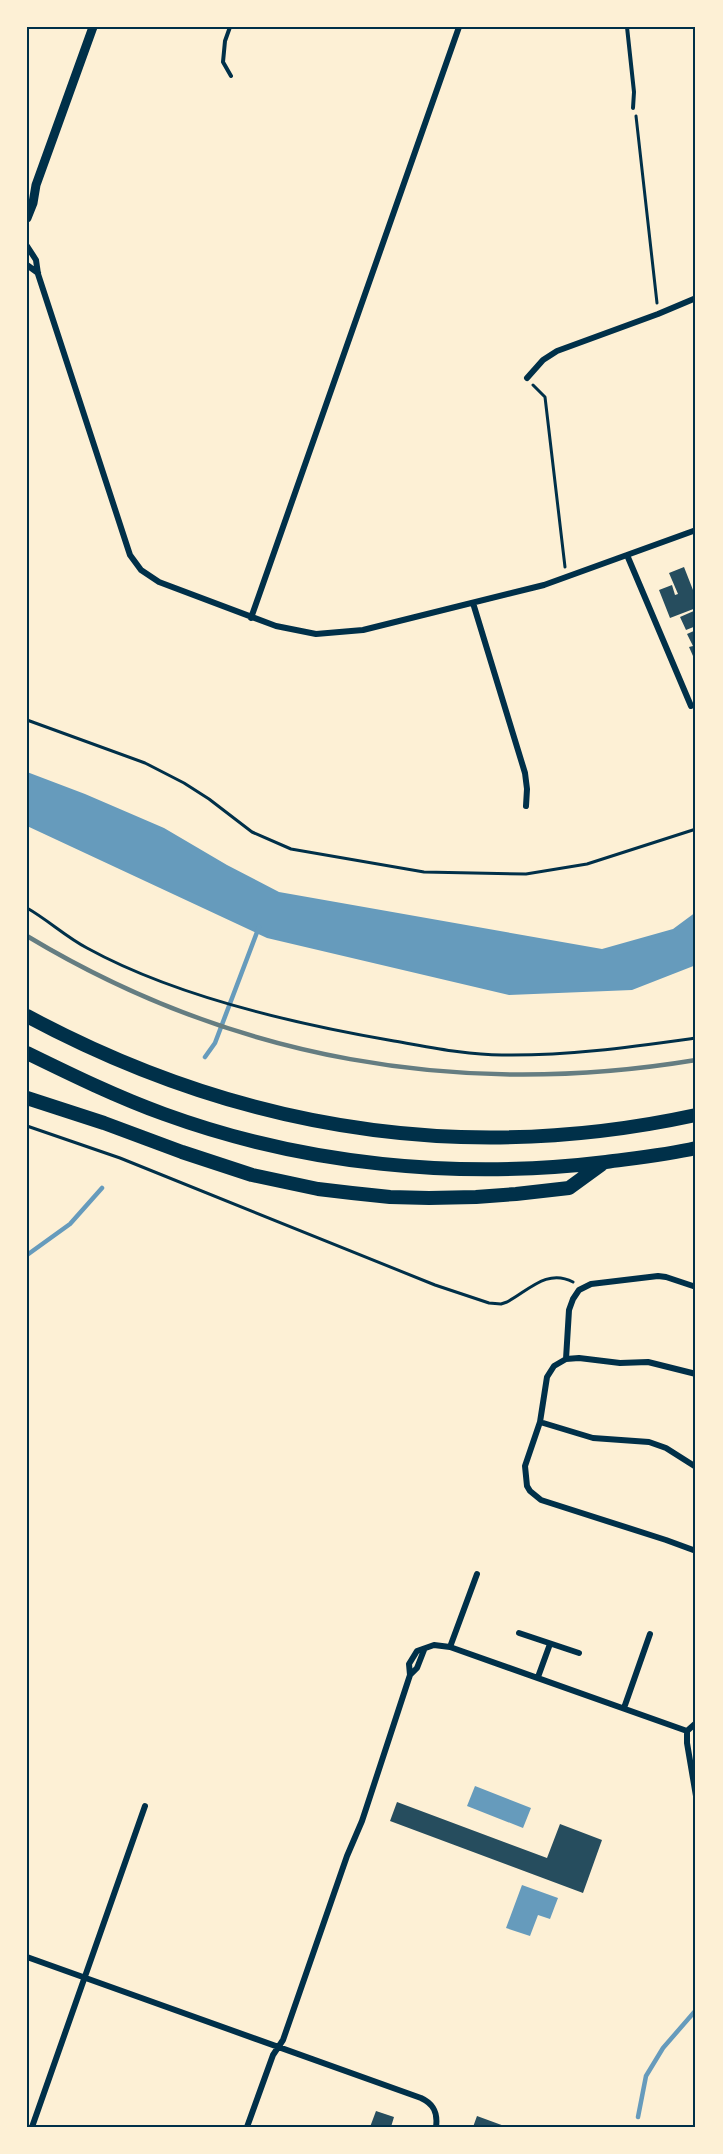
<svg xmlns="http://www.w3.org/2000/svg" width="723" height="2154" viewBox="0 0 723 2154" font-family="'PT Serif',serif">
<rect width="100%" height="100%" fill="#fdf0d5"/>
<path fill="#669bbc" d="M 27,772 L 85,794 L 164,828 L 227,865 L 279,892 L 602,949 L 673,929 L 696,912 L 696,965 L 632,990 L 509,995 L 267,938 L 27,826 Z
M 475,1786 L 531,1808 L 523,1828 L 467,1806 Z
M 522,1885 L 558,1898 L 550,1919 L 538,1915 L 530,1936 L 506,1928 Z"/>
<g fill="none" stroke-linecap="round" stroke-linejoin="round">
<path stroke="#669bbc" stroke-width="4.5" d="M 205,1057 L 215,1043 L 259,927
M 27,1255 L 70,1224 L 102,1188
M 638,2117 L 646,2076 L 663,2048 L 696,2010"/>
</g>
<path fill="#264d5e" d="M 684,567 L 693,590 L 696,589 L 696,608 L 670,618 L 659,590 L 672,585 L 675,595 L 678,594 L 669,573 Z
M 696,610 L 696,626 L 686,630 L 680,617 Z
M 696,630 L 696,654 L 693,656 L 689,647 L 693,646 L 687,634 Z
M 397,1802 L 547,1858 L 560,1824 L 602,1840 L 583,1893 L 390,1821 Z
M 376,2111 L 394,2117 L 391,2127 L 370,2127 Z
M 477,2116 L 507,2127 L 473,2127 Z"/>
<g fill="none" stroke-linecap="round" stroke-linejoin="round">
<path stroke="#003049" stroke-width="3" d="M 636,116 L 657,303
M 533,385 L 545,397 L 565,567
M 27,720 L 145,763 L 184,783 L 209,799 L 252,832 L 291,849 L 424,872 L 526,874 L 587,864 L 696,829
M 27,908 C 48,920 66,937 87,948 C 176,997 295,1024 394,1041 C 429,1047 466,1055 502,1055 C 568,1056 631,1047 696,1038
M 27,1126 L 120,1158 L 435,1285 L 489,1303 L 501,1304 L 507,1302 C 528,1291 547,1268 573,1282"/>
<path stroke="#003049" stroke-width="4" d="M 230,27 L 225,41 L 223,62 L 231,76
M 627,27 L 634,92 L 633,108"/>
<path stroke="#003049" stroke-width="6" d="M 27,246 L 36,260 L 38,274 L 130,555 L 141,570 L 159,582 L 276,626 L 316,634 L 363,630 L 544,585 L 696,530
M 27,265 L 38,273
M 527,378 L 543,360 L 557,351 L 658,314 L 696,298
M 627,555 L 691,706
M 473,603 L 525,773 L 527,789 L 526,806
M 251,618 L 459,27
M 696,1287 L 666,1277 L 658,1276 L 591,1284 L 579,1290 L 573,1299 L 569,1310 L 566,1359 L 554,1366 L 547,1377 L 540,1422 L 525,1466 L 527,1486 L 530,1491 L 541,1500 L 666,1540 L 696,1551
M 566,1359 L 579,1358 L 620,1363 L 648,1362 L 696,1374
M 540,1422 L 593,1438 L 649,1442 L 666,1448 L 696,1467
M 519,1633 L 579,1653
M 450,1647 L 477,1574
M 410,1675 L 417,1668 L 424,1650
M 538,1677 L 550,1644
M 624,1708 L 650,1634
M 687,1731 L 687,1743 L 696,1796
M 27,1957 L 421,2098 C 434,2104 438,2113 436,2127
M 32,2127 L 145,1806
M 247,2127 L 273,2055 L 283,2040 L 347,1856 L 362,1821 L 410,1675 L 409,1664 L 417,1651 L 434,1645 L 450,1647 L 687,1731 L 696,1723"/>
<path stroke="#003049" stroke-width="9" d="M 27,218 L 33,203 L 36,185 L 93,27"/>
<path stroke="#003049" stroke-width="14" d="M 27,1016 C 238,1129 461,1166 696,1115
M 27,1053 C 72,1075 117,1097 164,1114 C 304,1165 458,1180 606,1162 C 636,1158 666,1155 696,1148
M 27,1098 L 104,1123 L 182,1152 L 252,1175 L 318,1189 L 352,1193 L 390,1197 L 429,1198 L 476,1197 L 516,1194 L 569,1188 L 602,1164"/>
<path stroke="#657d81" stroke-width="4.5" d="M 27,936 C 233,1060 460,1099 696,1060"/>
</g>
<rect width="723" height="2154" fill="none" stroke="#fdf0d5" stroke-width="57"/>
<rect x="28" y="28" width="666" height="2098" fill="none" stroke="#003049" stroke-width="2"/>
</svg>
